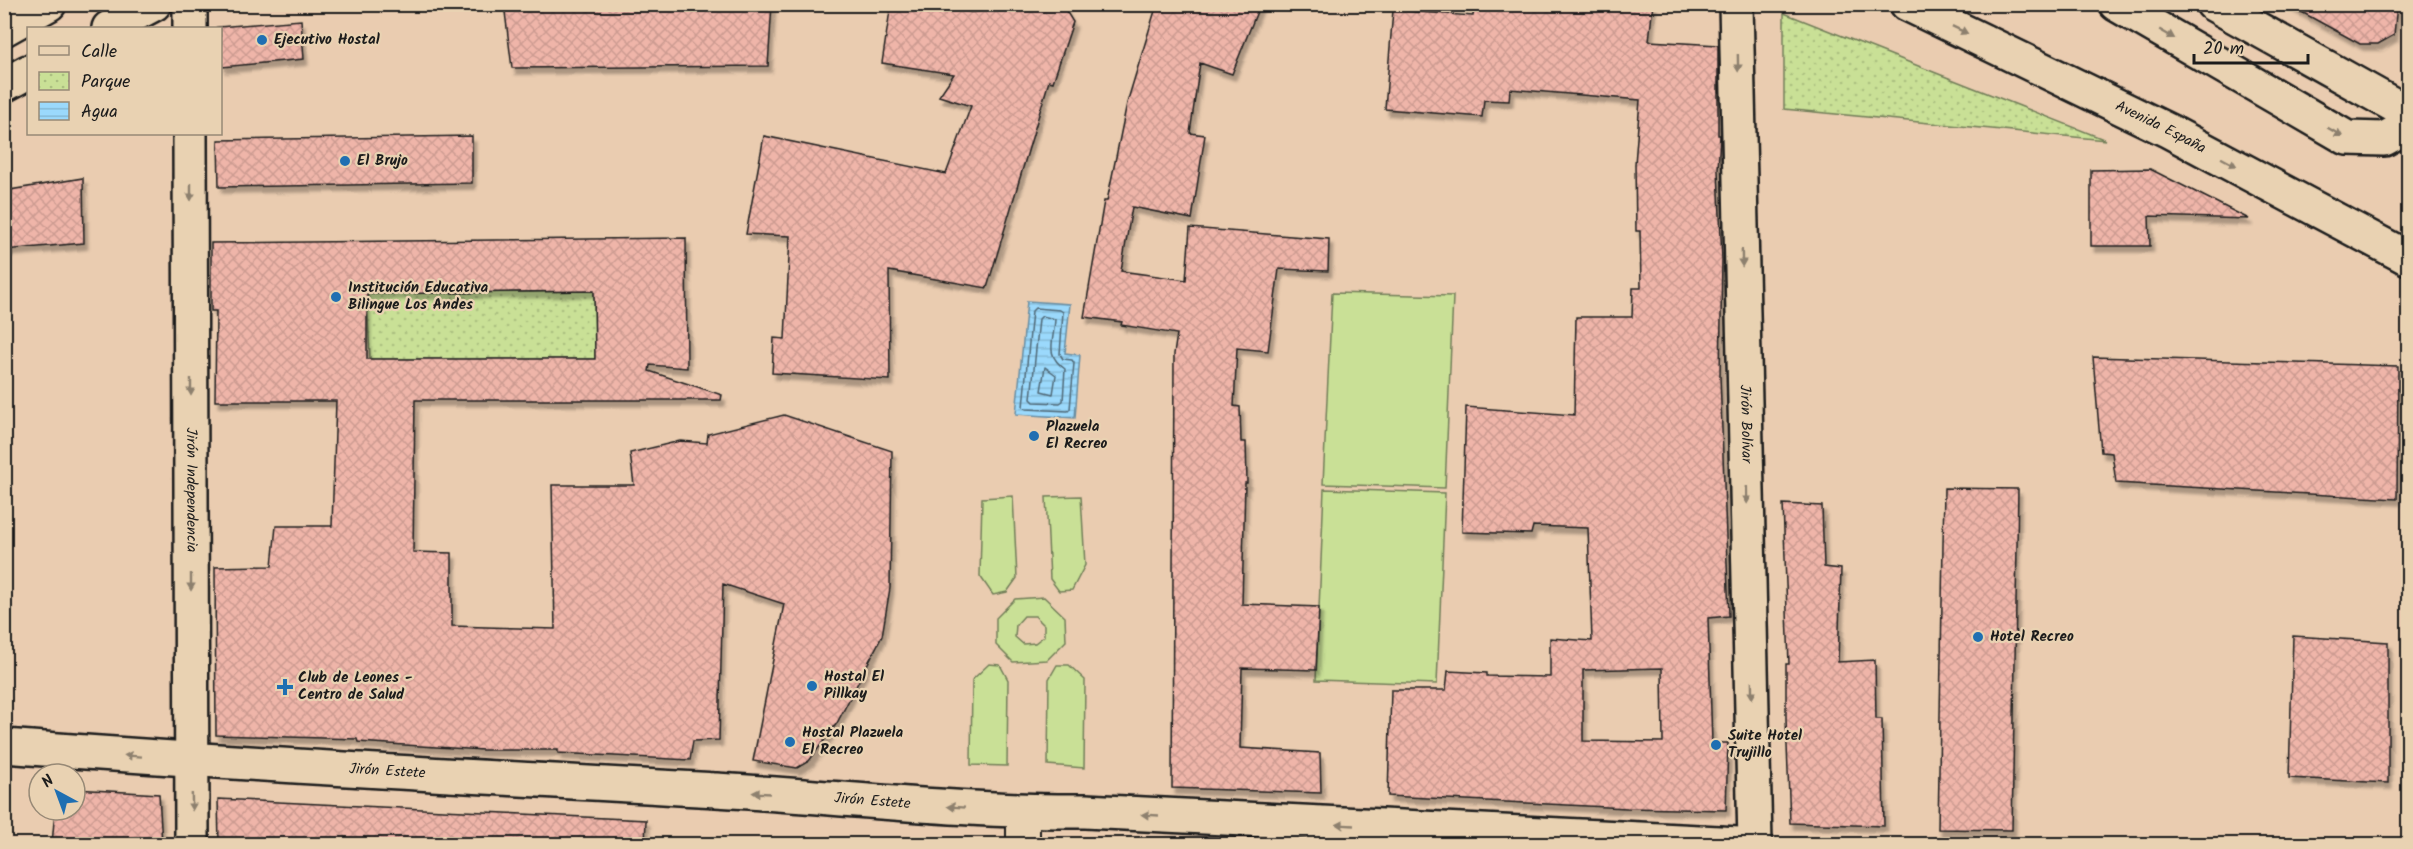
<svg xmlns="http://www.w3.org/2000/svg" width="2413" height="849" viewBox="0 0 2413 849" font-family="Kalam,sans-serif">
<defs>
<pattern id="park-dots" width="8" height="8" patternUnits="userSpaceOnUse" patternTransform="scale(1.5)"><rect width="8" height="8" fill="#c9e096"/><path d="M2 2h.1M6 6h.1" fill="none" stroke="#acc081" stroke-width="1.8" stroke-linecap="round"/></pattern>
<pattern id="water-rules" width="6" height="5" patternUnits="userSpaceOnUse" patternTransform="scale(1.5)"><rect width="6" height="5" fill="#9bd9fc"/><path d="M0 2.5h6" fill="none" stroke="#85bad7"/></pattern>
<pattern id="building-cross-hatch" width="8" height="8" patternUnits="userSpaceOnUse" patternTransform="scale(1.5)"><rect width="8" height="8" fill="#efb5a9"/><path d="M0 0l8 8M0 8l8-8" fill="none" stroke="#cc9b91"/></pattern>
<filter id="shadow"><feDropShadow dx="3.5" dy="6" stdDeviation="1.5" flood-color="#0004"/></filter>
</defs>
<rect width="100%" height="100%" fill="#eaccb0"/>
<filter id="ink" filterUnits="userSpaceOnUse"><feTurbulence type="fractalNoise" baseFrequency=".0167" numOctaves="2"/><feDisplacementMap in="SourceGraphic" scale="12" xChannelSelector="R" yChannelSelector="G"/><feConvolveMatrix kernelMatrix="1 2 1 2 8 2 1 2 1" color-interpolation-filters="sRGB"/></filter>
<g filter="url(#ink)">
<path fill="#c9e096" stroke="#727e59" stroke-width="1.5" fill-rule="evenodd" d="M 1332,293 L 1453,296 L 1445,488 L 1323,484 Z
M 1324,489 L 1445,493 L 1437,684 L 1316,680 Z
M 1013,496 L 1017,578 L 1007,592 L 993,595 L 980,576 L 982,498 Z
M 1081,496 L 1085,565 L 1072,590 L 1059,591 L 1050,579 L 1046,497 Z
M 1044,597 L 1065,617 L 1066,641 L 1047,660 L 1013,662 L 996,645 L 996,618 L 1015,599 ZM 1024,616 L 1035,616 L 1044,625 L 1044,636 L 1035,643 L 1023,644 L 1015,637 L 1016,625 Z
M 989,664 L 1000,665 L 1008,680 L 1007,766 L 971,765 L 972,680 Z
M 1057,665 L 1069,665 L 1085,680 L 1084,768 L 1048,765 L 1049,679 Z"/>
<path fill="url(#park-dots)" stroke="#727e59" stroke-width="1.5" d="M 1784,13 L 2106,140 L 1784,109 Z
M 594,291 L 595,359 L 370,359 L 367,294 Z"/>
<path fill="url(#water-rules)" stroke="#688da2" stroke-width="1.5" d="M 1027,301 L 1070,304 L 1065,353 L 1080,355 L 1075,418 L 1016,414 Z"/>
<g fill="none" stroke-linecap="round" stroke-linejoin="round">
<path stroke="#4f6876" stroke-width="1.5" d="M 1035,308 L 1060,310 L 1063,312 L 1060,354 L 1063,359 L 1072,360 L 1074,363 L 1070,409 L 1068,411 L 1026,409 L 1023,407 L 1032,311 Z
M 1042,316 L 1055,319 C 1054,342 1044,354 1065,369 L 1063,401 L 1060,403 L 1034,402 L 1031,399 L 1039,319 Z
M 1045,367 L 1056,375 L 1053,394 L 1041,391 Z"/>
</g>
<path fill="url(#building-cross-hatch)" stroke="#1c1c1c" stroke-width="1.5" fill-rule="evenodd" filter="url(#shadow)" d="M 504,4 L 772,4 L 768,66 L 512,68 Z
M 891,4 L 920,4 L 971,12 L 1063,6 L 1073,22 L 1053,82 L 1049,81 L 987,288 L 889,271 L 890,380 L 772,373 L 774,338 L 785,339 L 790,236 L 746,234 L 764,136 L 946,174 L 971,106 L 939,96 L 954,74 L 882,63 Z
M 1157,4 L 1260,4 L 1232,74 L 1200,63 L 1190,133 L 1205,135 L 1192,219 L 1132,207 L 1121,271 L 1186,280 L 1190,228 L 1329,239 L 1328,271 L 1279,269 L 1268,351 L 1237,348 L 1234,406 L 1240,407 L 1241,442 L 1246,442 L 1247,483 L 1245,483 L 1242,604 L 1319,607 L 1316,670 L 1242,668 L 1240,748 L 1320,753 L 1321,793 L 1172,788 L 1174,354 L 1177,334 L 1121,325 L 1122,322 L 1084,317 L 1104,201 L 1107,201 L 1127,103 Z
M 1474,4 L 1653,4 L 1649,41 L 1718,45 L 1718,135 L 1720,135 L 1718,170 L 1722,260 L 1720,376 L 1729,616 L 1708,618 L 1712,743 L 1728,743 L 1726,810 L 1627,808 L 1388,796 L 1391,690 L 1446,690 L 1448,671 L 1487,673 L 1487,676 L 1550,677 L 1550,638 L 1592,641 L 1588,528 L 1533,526 L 1531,534 L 1462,532 L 1466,407 L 1574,415 L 1576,317 L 1632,317 L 1633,288 L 1641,288 L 1640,231 L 1636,231 L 1635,164 L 1640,100 L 1510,89 L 1509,101 L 1484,100 L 1482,117 L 1385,109 L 1393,10 L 1473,16 ZM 1662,668 L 1663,742 L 1583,741 L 1583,670 Z
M 2287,4 L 2397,4 L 2394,35 L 2378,44 L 2360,44 Z
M 301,20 L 304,59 L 222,67 L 220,28 L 218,27 Z
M 472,136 L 472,183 L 219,187 L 218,140 Z
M 2150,169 L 2249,219 L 2149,216 L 2150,246 L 2091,246 L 2091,170 Z
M 83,178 L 84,243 L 4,250 L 4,191 Z
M 686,238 L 687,368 L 650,365 L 649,371 L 722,395 L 721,400 L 415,400 L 413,552 L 452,553 L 452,626 L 555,629 L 552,485 L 634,485 L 630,453 L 680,441 L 707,443 L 708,434 L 784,415 L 892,451 L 890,588 L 882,636 L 837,723 L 809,761 L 797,768 L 753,761 L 784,604 L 723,584 L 719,740 L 693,741 L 690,760 L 558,753 L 558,750 L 483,750 L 358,742 L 357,739 L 216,735 L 215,567 L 272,566 L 276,526 L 332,526 L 336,401 L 215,401 L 216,311 L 211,311 L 211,243 ZM 594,291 L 595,359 L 367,359 L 367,294 Z
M 2093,357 L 2398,366 L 2397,499 L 2116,483 L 2112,453 L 2101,452 Z
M 1944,488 L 2018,489 L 2012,830 L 1938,829 Z
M 1783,504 L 1822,506 L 1824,567 L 1841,569 L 1838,662 L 1875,660 L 1876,719 L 1882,719 L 1884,826 L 1790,823 L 1786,719 L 1786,664 L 1789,664 Z
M 2293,636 L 2388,642 L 2388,783 L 2289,778 Z
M 75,789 L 159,794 L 162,844 L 52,844 L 55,810 L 75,810 Z
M 218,799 L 646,820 L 645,844 L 219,844 Z"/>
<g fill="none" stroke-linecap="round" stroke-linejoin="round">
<g stroke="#1c1c1c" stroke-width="36">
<path id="pedestrian" d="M 1023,812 L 1023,844"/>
</g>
<g stroke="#1c1c1c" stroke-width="38">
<g id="minor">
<path d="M 190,4 L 190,28"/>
<path id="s1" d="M 190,134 L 192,844"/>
<path id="s2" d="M 4,746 C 241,764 479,777 716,790 C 839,797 962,812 1085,811 L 1739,844"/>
</g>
</g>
<g stroke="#1c1c1c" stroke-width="38">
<g id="tertiary">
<path id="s3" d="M 1736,4 L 1755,844"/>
</g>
</g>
<g stroke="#1c1c1c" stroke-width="38">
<g id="primary">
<path id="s4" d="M 1907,4 L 2169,131 L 2408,258"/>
<path d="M 2116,4 L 2347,138 L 2384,139 L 2408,126"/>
<path d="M 2213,4 L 2408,113"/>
<path d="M 109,28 L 154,4"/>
<path d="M 4,29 L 49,4"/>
<path d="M 4,85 L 28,72"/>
</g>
</g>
<use href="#pedestrian" stroke="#e9d2b2" stroke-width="32"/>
<use href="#minor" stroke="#e9d2b2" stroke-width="33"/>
<use href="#tertiary" stroke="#e9d2b2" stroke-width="33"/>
<use href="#primary" stroke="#e9d2b2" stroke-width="33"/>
</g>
<defs><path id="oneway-solid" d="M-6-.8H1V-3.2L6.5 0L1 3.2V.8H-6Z" transform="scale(1.5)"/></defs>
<g fill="#8d806e">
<use href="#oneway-solid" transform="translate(1960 30) rotate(26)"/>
<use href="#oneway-solid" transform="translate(2167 34) rotate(30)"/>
<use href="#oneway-solid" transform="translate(1738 63) rotate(89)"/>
<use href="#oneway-solid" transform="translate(2335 132) rotate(30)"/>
<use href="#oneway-solid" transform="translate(2229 162) rotate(28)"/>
<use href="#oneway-solid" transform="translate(191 192) rotate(90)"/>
<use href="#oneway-solid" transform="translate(1742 258) rotate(89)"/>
<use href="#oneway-solid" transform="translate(191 387) rotate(90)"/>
<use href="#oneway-solid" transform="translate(1747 495) rotate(89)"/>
<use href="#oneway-solid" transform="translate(191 582) rotate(90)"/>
<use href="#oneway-solid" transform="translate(1752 690) rotate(89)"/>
<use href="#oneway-solid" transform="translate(133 756) rotate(-176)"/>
<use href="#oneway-solid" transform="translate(761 793) rotate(-177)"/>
<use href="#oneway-solid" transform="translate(192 802) rotate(89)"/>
<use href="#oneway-solid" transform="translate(956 807) rotate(-176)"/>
<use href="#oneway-solid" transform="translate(1150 815) rotate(-177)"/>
<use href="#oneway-solid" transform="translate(1345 825) rotate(-177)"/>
</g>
</g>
<g fill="#1f6fb2" stroke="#e9d2b2" stroke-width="2">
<circle cx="262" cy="40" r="6"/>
<circle cx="345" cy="161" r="6"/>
<circle cx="336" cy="297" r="6"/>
<circle cx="1034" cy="436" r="6"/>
<circle cx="1978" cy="637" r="6"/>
<circle cx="812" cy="686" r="6"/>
<path d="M282 678h6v6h6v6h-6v6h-6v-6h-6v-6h6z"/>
<circle cx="790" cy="742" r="6"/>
<circle cx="1716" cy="745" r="6"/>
</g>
<g text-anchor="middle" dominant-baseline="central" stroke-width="4.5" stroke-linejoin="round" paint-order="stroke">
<g font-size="15" font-weight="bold" fill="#1c1c1c" stroke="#e9d2b2" text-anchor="start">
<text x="274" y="40">Ejecutivo Hostal</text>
<text x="357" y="161">El Brujo</text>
<text x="348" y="288">Institución Educativa<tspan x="348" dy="17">Bilingue Los Andes</tspan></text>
<text x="1046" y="427">Plazuela<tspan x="1046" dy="17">El Recreo</tspan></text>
<text x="1990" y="637">Hotel Recreo</text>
<text x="824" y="677">Hostal El<tspan x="824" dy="17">Pillkay</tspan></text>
<text x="298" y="678">Club de Leones -<tspan x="298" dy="17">Centro de Salud</tspan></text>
<text x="802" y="733">Hostal Plazuela<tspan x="802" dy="17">El Recreo</tspan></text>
<text x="1728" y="736">Suite Hotel<tspan x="1728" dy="17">Trujillo</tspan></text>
</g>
<g font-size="15" fill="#1c1c1c" stroke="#e9d2b2">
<text stroke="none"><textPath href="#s4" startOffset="282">Avenida España</textPath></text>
<text stroke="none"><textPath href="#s3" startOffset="420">Jirón Bolívar</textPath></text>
<text stroke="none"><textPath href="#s1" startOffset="356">Jirón Independencia</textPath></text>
<text stroke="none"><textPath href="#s2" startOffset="384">Jirón Estete</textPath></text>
<text stroke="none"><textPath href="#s2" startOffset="870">Jirón Estete</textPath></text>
</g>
</g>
<rect width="2413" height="849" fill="none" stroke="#e9d2b2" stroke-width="24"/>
<rect x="12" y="12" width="2389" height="825" fill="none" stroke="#1c1c1c" stroke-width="2" filter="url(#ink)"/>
<rect x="27" y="27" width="195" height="108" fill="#e9d2b2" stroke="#978976" stroke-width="1.5"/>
<rect x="39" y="46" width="30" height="9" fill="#e9d2b2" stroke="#978976" stroke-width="1.5"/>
<text x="81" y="57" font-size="18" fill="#1c1c1c">Calle</text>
<rect x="39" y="72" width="30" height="18" fill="url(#park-dots)" stroke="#978976" stroke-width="1.5"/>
<text x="81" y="87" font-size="18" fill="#1c1c1c">Parque</text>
<rect x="39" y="102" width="30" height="18" fill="url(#water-rules)" stroke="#978976" stroke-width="1.5"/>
<text x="81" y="117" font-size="18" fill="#1c1c1c">Agua</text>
<g transform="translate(57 792) rotate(319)"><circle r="28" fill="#e9d2b2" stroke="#978976" stroke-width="1.5"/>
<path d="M0-4.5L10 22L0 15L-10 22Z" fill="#1f6fb2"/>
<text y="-9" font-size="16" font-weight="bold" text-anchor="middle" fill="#1c1c1c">N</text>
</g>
<path d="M2194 54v9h114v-9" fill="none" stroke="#1c1c1c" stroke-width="3"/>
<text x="2203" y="54" font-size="18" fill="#1c1c1c" stroke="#e9d2b2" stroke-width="4.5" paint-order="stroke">20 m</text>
</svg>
